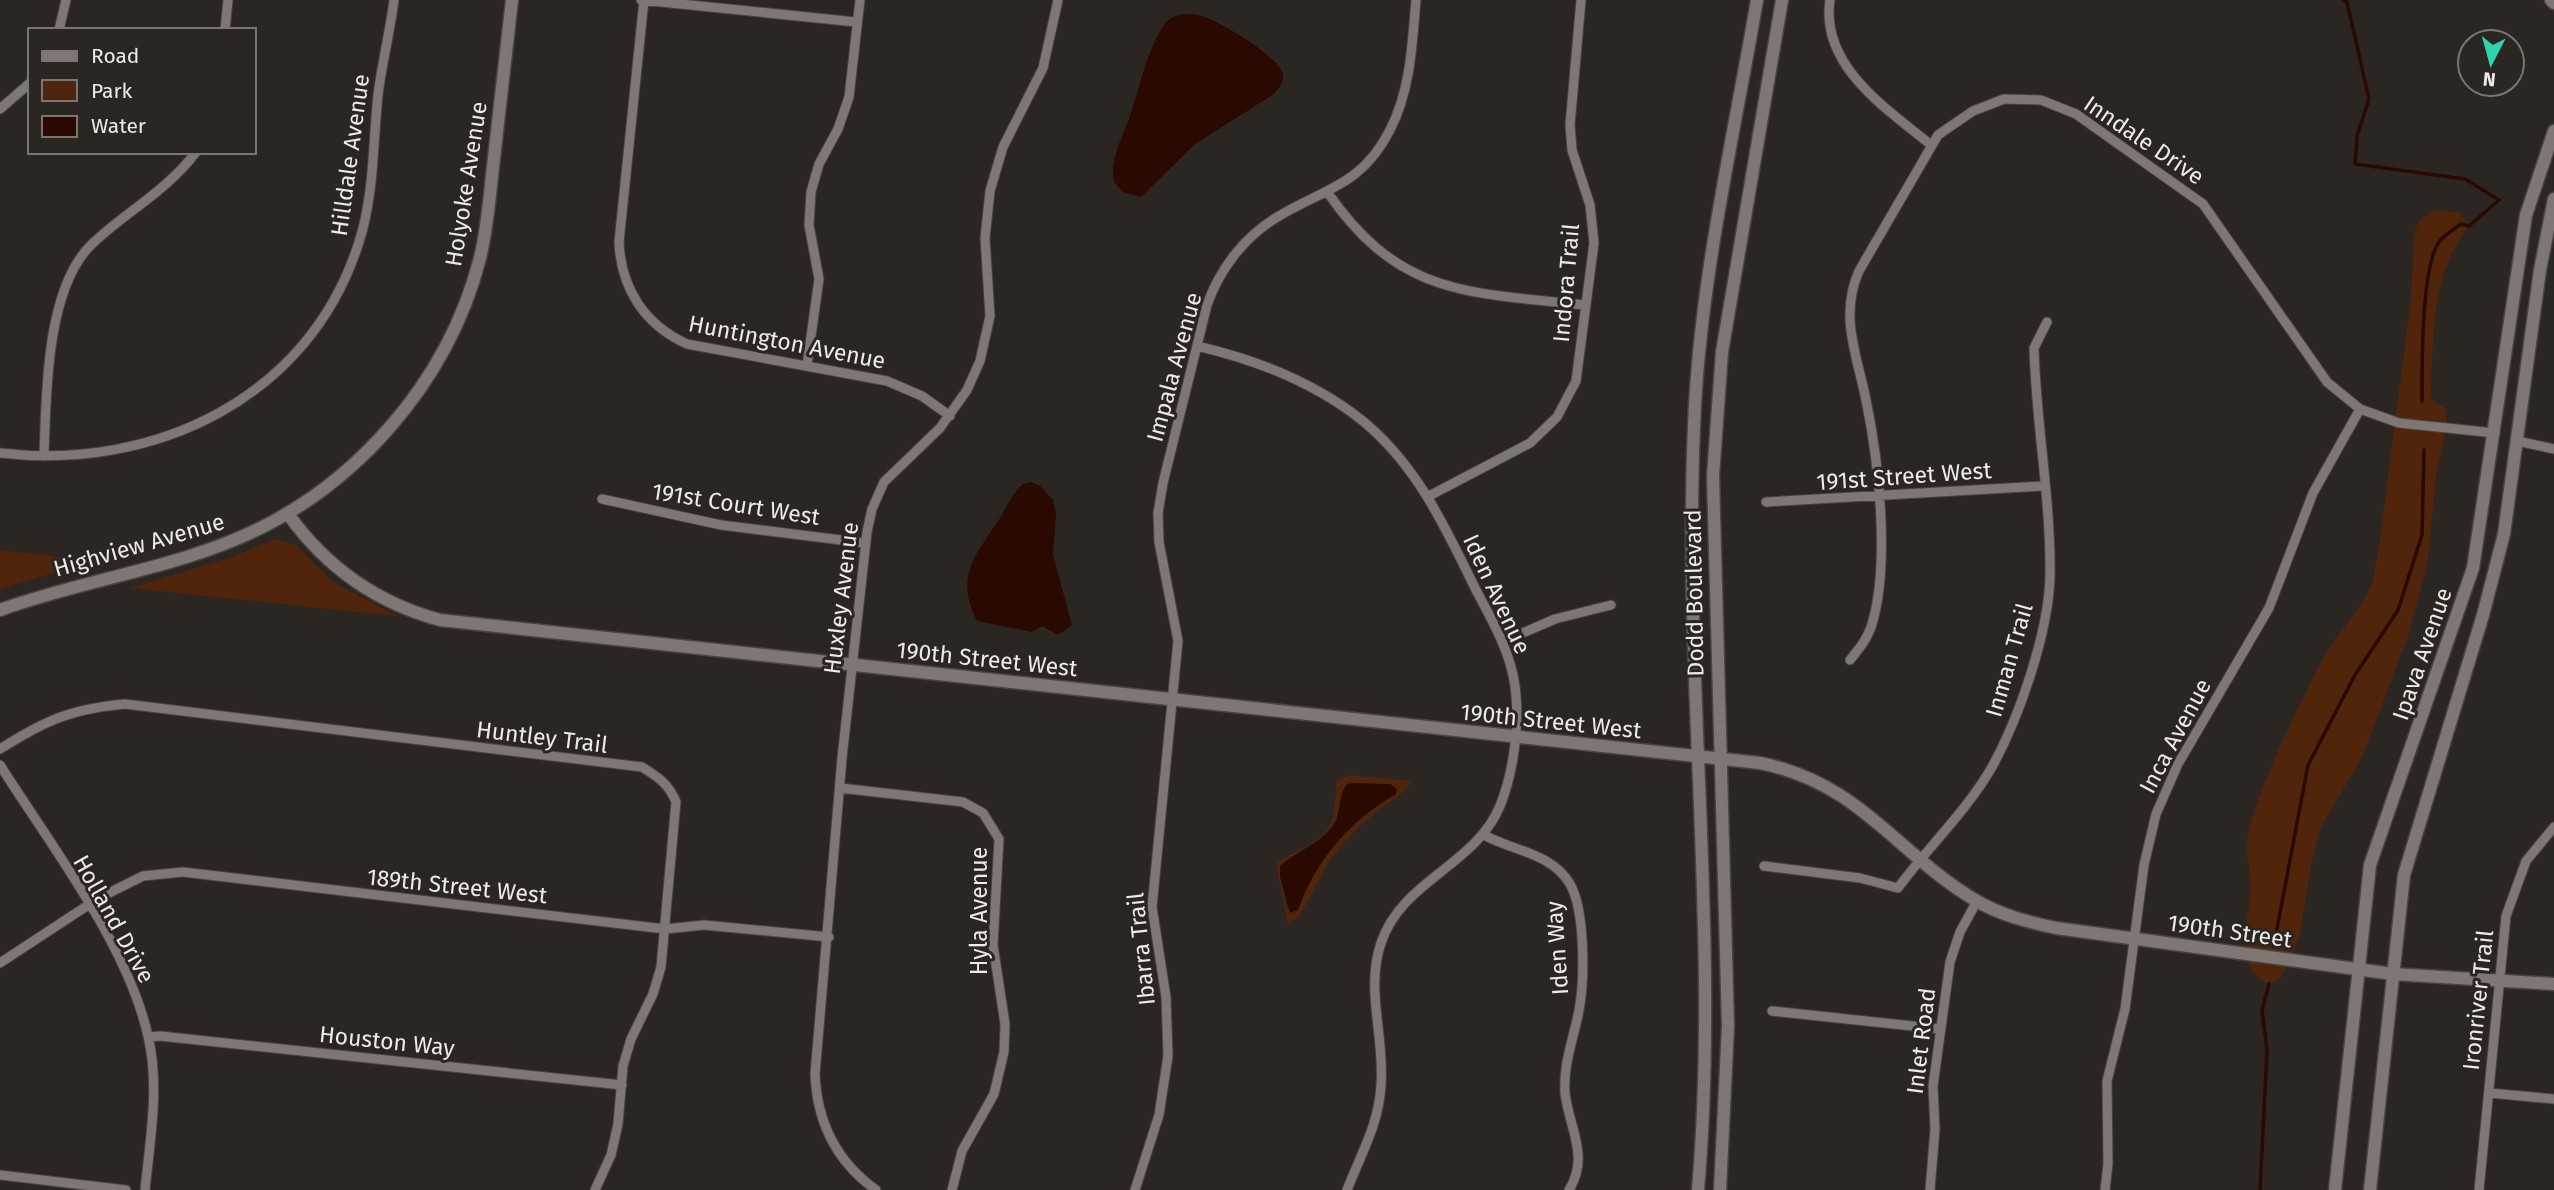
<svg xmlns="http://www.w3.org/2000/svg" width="2554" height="1190" viewBox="0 0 2554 1190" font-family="'Fira Sans',sans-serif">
<rect width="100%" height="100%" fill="#2c2623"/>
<path fill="#50250b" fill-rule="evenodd" d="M 2435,210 L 2460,213 L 2469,226 C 2431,273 2433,338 2431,396 L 2433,401 L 2446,409 L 2447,426 L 2436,475 L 2428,559 L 2409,634 L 2362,757 L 2321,827 L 2312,860 L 2300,934 L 2290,961 L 2280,978 L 2269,984 C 2235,971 2246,925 2250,898 C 2253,875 2243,852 2249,830 C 2261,781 2297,710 2320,664 C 2334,637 2356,616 2370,588 C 2375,576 2376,560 2379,547 L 2411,298 L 2414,234 L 2419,220 Z
M 275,539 L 296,545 L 333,582 L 397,616 L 130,588 L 232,557 Z
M 0,550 L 93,561 L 0,589 Z
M 1347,775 L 1412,781 C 1403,796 1388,802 1376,812 C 1358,827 1341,844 1328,863 C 1318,877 1303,921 1288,924 L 1276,864 C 1292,851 1325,842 1332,820 C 1336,809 1335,794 1337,781 ZM 1356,783 L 1373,785 L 1395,794 C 1368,810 1345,831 1325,856 C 1309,875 1310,892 1287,909 L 1280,876 C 1284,870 1288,862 1293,857 C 1305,846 1321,840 1332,826 C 1341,814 1338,796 1347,784 Z"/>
<path fill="#290900" d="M 1182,14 C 1188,14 1194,14 1199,15 C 1216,19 1281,57 1283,75 C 1284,83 1279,88 1274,94 L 1195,144 L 1141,197 L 1123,192 L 1114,182 C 1109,158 1124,135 1131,113 C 1141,83 1146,53 1164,25 C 1169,18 1174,16 1182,14 Z
M 1031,482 L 1040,486 L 1053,500 L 1056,513 L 1053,555 L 1072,625 L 1058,635 L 1042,626 L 1032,632 L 977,621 C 954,576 976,555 1000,518 C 1006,508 1010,499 1017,490 L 1023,484 Z
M 1356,783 L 1390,784 L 1397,789 L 1396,794 C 1349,821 1316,860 1298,910 L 1290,913 L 1280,876 L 1280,866 C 1298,850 1324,843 1336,821 C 1341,809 1339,794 1347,784 Z"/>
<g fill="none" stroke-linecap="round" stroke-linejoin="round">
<path stroke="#290900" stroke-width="3.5" d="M 2343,0 L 2347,2 L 2369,99 L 2357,136 L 2355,164 L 2465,179 L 2499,200 L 2469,226 L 2461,224 C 2454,229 2444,235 2439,242 C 2421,268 2422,367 2422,401
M 2276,934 L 2308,765 L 2355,675 L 2398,610 L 2422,535 L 2424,450
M 2260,1190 L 2267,1050 L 2262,1010 L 2269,984"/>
<g stroke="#484441" stroke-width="11">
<path id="street" d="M 641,0 L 856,22
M 644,0 L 619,242 C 621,289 645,325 687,344 L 887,381 L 922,396 L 950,416
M 1830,0 C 1820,66 1887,109 1931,145
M 59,30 L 66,0
M 225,30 L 228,0
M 0,109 L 30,83
M 1328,193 C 1400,297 1469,292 1584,305
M 1197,346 C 1257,360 1315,382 1364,422 C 1418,467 1445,527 1475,588 C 1491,619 1510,650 1515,686 C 1520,723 1514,771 1500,806 C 1475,866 1402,880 1381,943 C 1365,990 1385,1037 1381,1085 C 1379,1124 1361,1154 1347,1190
M 807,365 L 819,279 L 809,225 L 811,192 L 819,164 L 838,129 L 849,97 L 860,0
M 2517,441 L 2554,449
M 0,453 C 155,471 310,398 359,242 C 374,196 373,143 378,95 C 382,63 390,32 394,0
M 44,456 C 46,396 46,289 91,245 C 124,213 168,190 196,152
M 1429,496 L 1530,443 L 1557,417 L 1576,381 L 1594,243 L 1590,205 L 1572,150 L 1570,125 L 1581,0
M 602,499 L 721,525 L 865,543
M 1766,502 L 2043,486
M 1502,642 L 1555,619 L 1611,605
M 1850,660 C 1859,649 1868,638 1872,624 C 1890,564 1879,462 1866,400 C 1857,355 1839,316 1859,271 L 1938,135 L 1973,111 L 2004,99 L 2041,100 L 2076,114 L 2203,204 L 2327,382 L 2360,409 L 2399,423 L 2495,433
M 0,749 C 46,720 71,709 125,704 L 642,767 C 658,777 669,784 676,802 L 661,967 L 653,994 L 631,1039 L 623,1066 L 618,1124 L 611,1155 L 595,1190
M 0,765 C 51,846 127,943 148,1036 C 160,1086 150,1140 145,1190
M 840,788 L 963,802 L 983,813 L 999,839 L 993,945 L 1005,1024 L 1004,1052 L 994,1094 L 962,1151 L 952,1190
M 1484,835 C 1513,851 1552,853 1570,884 C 1585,910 1585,979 1579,1010 C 1574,1038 1563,1063 1565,1093 C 1569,1128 1590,1156 1569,1190
M 1764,866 L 1860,878 L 1898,888 C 1928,847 1966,812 1992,767 C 2019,718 2049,632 2050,575 C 2051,500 2036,424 2034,348 L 2047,322
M 0,963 L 99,898 L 143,876 L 183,872 L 665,929 L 704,925 L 829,937
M 1772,1011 L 1941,1029
M 149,1037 L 160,1036 L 622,1085
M 2489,1093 L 2554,1099
M 0,1175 L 126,1190
M 876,1190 C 837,1162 817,1122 815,1074 L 842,758 L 867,532 L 872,509 L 884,482 L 940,428 L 967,390 L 980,361 L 990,316 L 985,238 L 990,191 L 1003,147 L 1043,68 L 1058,0
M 1135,1190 L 1159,1115 L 1168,1056 L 1166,997 L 1152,907 L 1178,641 L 1159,542 L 1158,513 L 1163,483 L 1207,305 C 1220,268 1245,236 1279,216 C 1326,188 1362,185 1390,130 C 1411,89 1412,44 1416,0
M 1930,1190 L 1935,1129 L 1933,1086 L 1950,962 L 1960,932 L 1977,901
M 2105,1190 L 2108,1164 L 2107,1081 L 2125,1009 L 2144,865 L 2156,814 L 2178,764 L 2269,608 L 2313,493 L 2360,409
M 2479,1190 L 2506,916 L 2526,861 L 2554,827"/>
</g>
<g stroke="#484441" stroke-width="15">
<path id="secondary" d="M 2551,0 L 2554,3
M 288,514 C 326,567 377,603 440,620 L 1760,763 C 1860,783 1895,852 1975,900 C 2000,915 2028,922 2056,928 L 2393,974 L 2554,984
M 0,610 C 77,582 159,571 234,540 C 353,491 448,383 480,258 C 488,226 490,191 494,158 C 500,106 506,53 512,0
M 1698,1190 C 1720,936 1683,682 1694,427 C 1699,284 1733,141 1757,0
M 1720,1190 L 1728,1026 L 1713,476 L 1722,352 L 1782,0
M 2335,1190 L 2370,865 L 2473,568 L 2526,215 L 2554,131
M 2370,1190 L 2404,875 L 2483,615 L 2504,534 L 2540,270 L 2554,199"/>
</g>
<use href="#street" stroke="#7e7773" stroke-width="9"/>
<use href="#secondary" stroke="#7e7773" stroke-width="12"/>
</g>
<g text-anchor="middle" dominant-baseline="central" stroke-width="6" stroke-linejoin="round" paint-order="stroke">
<g font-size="23" fill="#eeeae8" stroke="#2c2623">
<text transform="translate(2144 140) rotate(34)">Inndale Drive</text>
<text transform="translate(350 155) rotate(-82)">Hilldale Avenue</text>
<text transform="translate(466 184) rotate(-81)">Holyoke Avenue</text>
<text transform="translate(1566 283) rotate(-85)">Indora Trail</text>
<text transform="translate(787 342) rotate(11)">Huntington Avenue</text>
<text transform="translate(1174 367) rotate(-75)">Impala Avenue</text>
<text transform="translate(1904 476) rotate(-4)">191st Street West</text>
<text transform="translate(736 504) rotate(9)">191st Court West</text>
<text transform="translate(139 545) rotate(-16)">Highview Avenue</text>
<text transform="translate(1694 593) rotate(-91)">Dodd Boulevard</text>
<text transform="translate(1497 594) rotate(65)">Iden Avenue</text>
<text transform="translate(841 598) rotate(-83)">Huxley Avenue</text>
<text transform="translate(2422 654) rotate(-71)">Ipava Avenue</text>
<text transform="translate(987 659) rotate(6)">190th Street West</text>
<text transform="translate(2009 660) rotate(-74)">Inman Trail</text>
<text transform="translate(1551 721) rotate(6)">190th Street West</text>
<text transform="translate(2175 736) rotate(-62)">Inca Avenue</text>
<text transform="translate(542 737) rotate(7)">Huntley Trail</text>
<text transform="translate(457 886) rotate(6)">189th Street West</text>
<text transform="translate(979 911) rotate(-90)">Hyla Avenue</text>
<text transform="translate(114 919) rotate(61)">Holland Drive</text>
<text transform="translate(2230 931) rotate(8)">190th Street</text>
<text transform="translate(1557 948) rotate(-94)">Iden Way</text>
<text transform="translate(1141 949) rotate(-96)">Ibarra Trail</text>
<text transform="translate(2478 1000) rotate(-84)">Ironriver Trail</text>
<text transform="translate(387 1041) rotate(6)">Houston Way</text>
<text transform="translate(1921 1041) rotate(-83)">Inlet Road</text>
</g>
</g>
<rect x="28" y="28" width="228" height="126" fill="#2c2623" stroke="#7a7472" stroke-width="2"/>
<rect x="42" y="51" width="35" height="10" fill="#7e7773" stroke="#7a7472" stroke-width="2"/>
<text x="91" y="63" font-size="21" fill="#eeeae8">Road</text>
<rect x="42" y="80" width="35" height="21" fill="#50250b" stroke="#7a7472" stroke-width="2"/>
<text x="91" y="98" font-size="21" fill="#eeeae8">Park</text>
<rect x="42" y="116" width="35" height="21" fill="#290900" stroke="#7a7472" stroke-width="2"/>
<text x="91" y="133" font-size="21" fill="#eeeae8">Water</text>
<g transform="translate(2491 63) rotate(186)"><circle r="33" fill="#2c2623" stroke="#7a7472" stroke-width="2"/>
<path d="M0-5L12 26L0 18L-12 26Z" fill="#2ed4ab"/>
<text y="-10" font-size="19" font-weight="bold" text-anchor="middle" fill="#eeeae8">N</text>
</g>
</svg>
